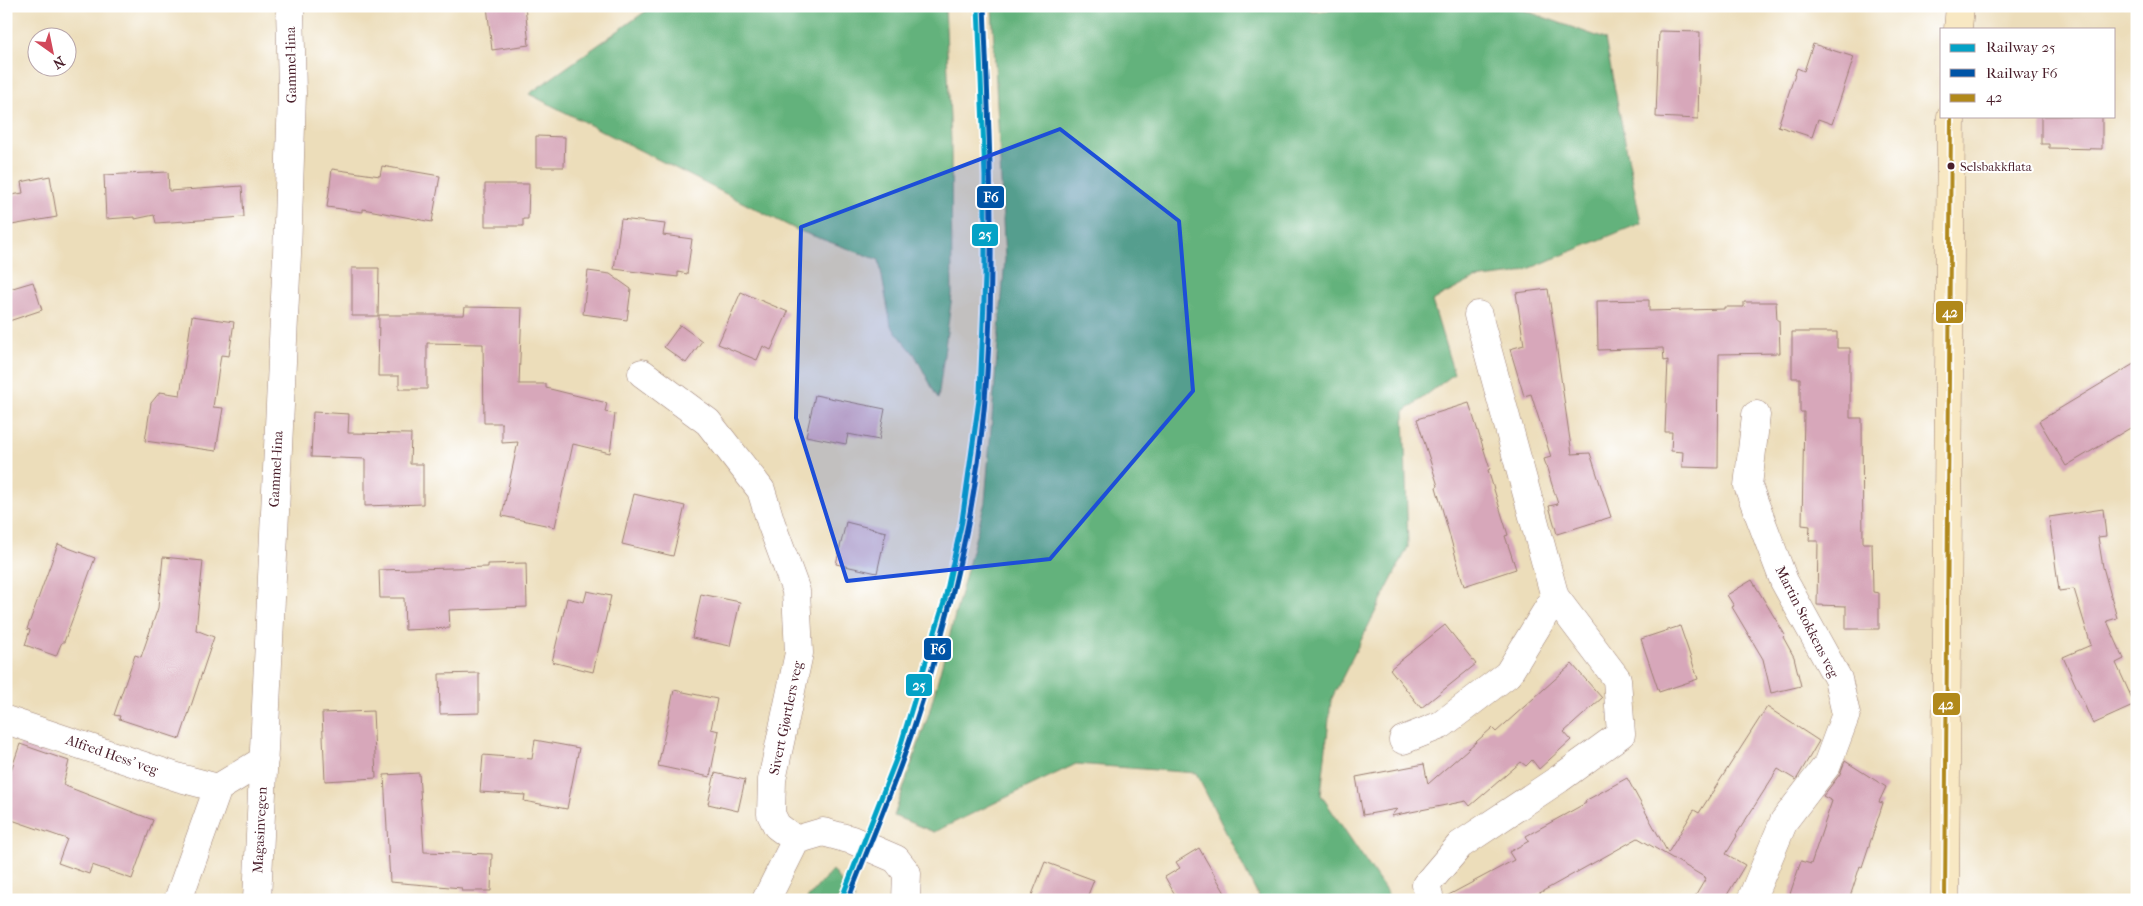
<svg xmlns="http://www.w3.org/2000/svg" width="2143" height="906" viewBox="0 0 2143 906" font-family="'IM FELL French Canon',serif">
<rect width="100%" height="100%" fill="#fff"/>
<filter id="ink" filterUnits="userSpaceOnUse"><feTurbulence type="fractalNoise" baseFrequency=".02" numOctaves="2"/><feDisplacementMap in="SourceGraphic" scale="10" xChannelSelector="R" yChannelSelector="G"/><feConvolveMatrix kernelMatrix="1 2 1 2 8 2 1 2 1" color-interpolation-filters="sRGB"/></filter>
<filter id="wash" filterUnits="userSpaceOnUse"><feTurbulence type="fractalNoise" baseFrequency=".0096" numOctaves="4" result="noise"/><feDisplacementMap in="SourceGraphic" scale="20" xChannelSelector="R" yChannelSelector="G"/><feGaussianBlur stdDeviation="1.12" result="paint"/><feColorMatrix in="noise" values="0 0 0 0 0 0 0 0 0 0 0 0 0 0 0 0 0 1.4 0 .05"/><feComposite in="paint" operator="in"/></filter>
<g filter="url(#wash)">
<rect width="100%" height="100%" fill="#ecddba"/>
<path fill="#64b27c" stroke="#576854" d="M 653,6 L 945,6 L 951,141 L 952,295 L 938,399 L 915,355 L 891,326 L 879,260 L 797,230 L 529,94 Z
M 992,6 L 1304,6 L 1312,12 L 1373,6 L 1512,6 L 1605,39 L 1641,223 L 1516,274 L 1474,279 L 1432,301 L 1454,374 L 1404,412 L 1408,547 L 1331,700 L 1321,795 L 1392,900 L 1260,900 L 1196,773 L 1076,764 L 934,832 L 894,816 L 929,713 L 985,502 L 1005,259 Z
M 832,870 L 855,900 L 806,900 Z"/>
<g id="blocks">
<path fill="#d7a7ba" d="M 487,6 L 525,6 L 529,45 L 492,50 Z
M 1659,31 L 1700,32 L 1698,119 L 1656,117 Z
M 1813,44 L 1854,57 L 1832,124 L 1818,119 L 1812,137 L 1778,126 L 1797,68 L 1804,71 Z
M 2041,116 L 2102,116 L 2102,149 L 2049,148 L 2049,144 L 2041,144 Z
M 536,136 L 565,137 L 564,167 L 536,167 Z
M 382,166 L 440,176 L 432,222 L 363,209 L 363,212 L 327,207 L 332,169 L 380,176 Z
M 168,172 L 169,191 L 242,186 L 244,217 L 156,223 L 154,215 L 135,219 L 135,217 L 106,219 L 104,175 Z
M 50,176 L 57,217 L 6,226 L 6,196 L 23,193 L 21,182 Z
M 485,184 L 529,184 L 528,219 L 523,219 L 523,226 L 485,226 Z
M 621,219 L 665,224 L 663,235 L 692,239 L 687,274 L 678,272 L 678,277 L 614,269 Z
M 352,268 L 379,268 L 378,316 L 352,316 Z
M 588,271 L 610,274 L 631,289 L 627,320 L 583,314 Z
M 33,282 L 42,310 L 6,322 L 6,290 Z
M 1548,289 L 1572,454 L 1590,453 L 1611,517 L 1557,534 L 1549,506 L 1558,504 L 1544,459 L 1551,457 L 1531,394 L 1524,396 L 1510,349 L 1524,345 L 1516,293 Z
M 741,292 L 788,312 L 771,350 L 763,346 L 757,360 L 718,344 Z
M 1649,300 L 1649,311 L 1724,309 L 1724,307 L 1744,307 L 1744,302 L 1776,302 L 1777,320 L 1779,320 L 1780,353 L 1719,354 L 1718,468 L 1682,467 L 1683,452 L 1671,451 L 1672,432 L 1665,432 L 1668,360 L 1664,361 L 1663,348 L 1598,350 L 1597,301 Z
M 465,307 L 522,308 L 519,384 L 546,384 L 546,388 L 607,403 L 605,412 L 615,414 L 610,453 L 573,444 L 555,527 L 502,516 L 518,442 L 502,443 L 502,423 L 484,423 L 483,344 L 427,343 L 427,389 L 399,389 L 399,376 L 378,376 L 379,315 L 464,315 Z
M 192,316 L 234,322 L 229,356 L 221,355 L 213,407 L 223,408 L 216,451 L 145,441 L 151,403 L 160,392 L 180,395 Z
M 680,325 L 702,341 L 686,363 L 664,347 Z
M 1792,332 L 1837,332 L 1837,348 L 1850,348 L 1850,418 L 1862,418 L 1863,543 L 1872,543 L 1873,592 L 1879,593 L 1879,629 L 1846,629 L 1846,606 L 1817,605 L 1818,541 L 1809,541 L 1810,526 L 1802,525 L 1804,412 L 1800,412 L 1800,378 L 1792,378 Z
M 2137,362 L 2137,424 L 2066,466 L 2039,421 Z
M 815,395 L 885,409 L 879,440 L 848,434 L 846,444 L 806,436 Z
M 1469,403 L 1490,469 L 1488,470 L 1508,535 L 1505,536 L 1516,569 L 1464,586 L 1436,487 L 1438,486 L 1417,419 Z
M 313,412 L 349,414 L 348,433 L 411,434 L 410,464 L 423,464 L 423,504 L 365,506 L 365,459 L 311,457 Z
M 634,494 L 685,506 L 673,556 L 622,544 Z
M 2103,509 L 2106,536 L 2098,537 L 2103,567 L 2117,618 L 2107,621 L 2124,659 L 2116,663 L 2135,705 L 2093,724 L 2063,657 L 2091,645 L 2074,589 L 2059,591 L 2049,517 Z
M 846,522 L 886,532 L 877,573 L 836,564 Z
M 58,544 L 95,558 L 64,642 L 62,642 L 56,656 L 25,645 L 30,630 L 27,629 Z
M 163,557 L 203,561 L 196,630 L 214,637 L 180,739 L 119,719 L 120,716 L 114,715 L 135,655 L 141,657 L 158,608 Z
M 526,563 L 527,607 L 449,610 L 450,628 L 405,630 L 404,598 L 380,598 L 379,570 L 488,567 L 488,564 Z
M 1752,580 L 1785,635 L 1783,637 L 1794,657 L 1801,686 L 1771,693 L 1763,659 L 1732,607 L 1734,606 L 1727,595 Z
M 587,591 L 611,596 L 593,672 L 552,662 L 567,598 L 584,602 Z
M 701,594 L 740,602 L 730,646 L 692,638 Z
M 1445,625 L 1476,664 L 1421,708 L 1390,669 Z
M 1680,626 L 1698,679 L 1659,692 L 1641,639 Z
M 1572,664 L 1602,698 L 1564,732 L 1571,740 L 1539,769 L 1532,760 L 1526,766 L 1521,762 L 1470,806 L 1466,801 L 1391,816 L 1397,809 L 1363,815 L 1356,777 L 1424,764 L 1428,784 L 1492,728 L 1496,732 Z
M 479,673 L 479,713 L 440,714 L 439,674 Z
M 674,690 L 717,699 L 711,729 L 719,731 L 710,777 L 658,766 Z
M 1767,707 L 1819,741 L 1796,780 L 1778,769 L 1736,835 L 1737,836 L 1726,854 L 1745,865 L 1724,900 L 1693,900 L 1706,878 L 1638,838 L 1527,900 L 1445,900 L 1445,897 L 1514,860 L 1509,852 L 1529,841 L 1526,836 L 1586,803 L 1585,801 L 1627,778 L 1668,853 L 1694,810 L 1699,813 Z
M 373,711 L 376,778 L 325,781 L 322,713 Z
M 535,740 L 579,748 L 567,809 L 524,801 L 525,795 L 480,792 L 483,755 L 532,759 Z
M 20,744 L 69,761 L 63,785 L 153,820 L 132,879 L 92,865 L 89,874 L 58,863 L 67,839 L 6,818 L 6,785 Z
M 1845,761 L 1886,787 L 1879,802 L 1883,803 L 1862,867 L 1860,866 L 1849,900 L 1788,900 L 1801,861 L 1811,864 L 1832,801 L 1823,796 L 1840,774 Z
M 419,773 L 424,852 L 492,854 L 491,891 L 461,891 L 462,888 L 390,882 L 384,775 Z
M 715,773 L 745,780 L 738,811 L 708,804 Z
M 1199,848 L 1229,900 L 1178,900 L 1165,877 L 1180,868 L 1176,862 Z
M 1045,862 L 1094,880 L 1086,900 L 1030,900 Z"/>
</g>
</g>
<g filter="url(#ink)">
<use href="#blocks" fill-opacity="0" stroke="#9b7e72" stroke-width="1"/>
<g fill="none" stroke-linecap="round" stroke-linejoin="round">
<g stroke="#9b7e72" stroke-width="29">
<path id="street" d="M 642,373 L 708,422 L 761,490 L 771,523 L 796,591 L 799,653 L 772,780 L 771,814 L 777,826 L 796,840
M 6,720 L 180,778 L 218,788
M 1403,740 L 1441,725 L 1508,674 L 1555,597
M 178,900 L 218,788 L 264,760
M 257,900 L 287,254 L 292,93 L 290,6
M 766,900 L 796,840 L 823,832 L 852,840 L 896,859 L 907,873 L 906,900
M 1430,900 L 1426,885 L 1460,845 L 1559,779 L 1621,734 L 1617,679 L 1555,597 L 1478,315
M 1751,900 L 1784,821 L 1827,765 L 1846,714 L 1838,679 L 1784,581 L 1748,486 L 1756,415"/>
</g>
<g stroke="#9b7e72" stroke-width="29">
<path id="secondary" d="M 1958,29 L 1960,6
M 1945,900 L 1951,116"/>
</g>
<use href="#street" stroke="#fff" stroke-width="28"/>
<use href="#secondary" stroke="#f8e8c3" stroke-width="28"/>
<g stroke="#fff" stroke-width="8">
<path id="bus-1" d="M 1945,900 L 1951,116"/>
</g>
<use href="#bus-1" stroke="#b1891b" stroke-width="4"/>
<g stroke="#fff" stroke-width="9">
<path id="rail-1" d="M 841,900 L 897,757 L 945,599 L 962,521 L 980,393 L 985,278 L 985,176 L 978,6"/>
</g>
<g stroke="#fff" stroke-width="9">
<path id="rail-2" d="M 848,900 C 866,853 886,806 903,759 C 930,682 952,603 968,524 C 1001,353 991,179 984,6"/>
</g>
<use href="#rail-1" stroke="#04a2c6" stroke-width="5"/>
<use href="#rail-2" stroke="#0054a6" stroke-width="5"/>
</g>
</g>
<path fill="#1d4ed8" fill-opacity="0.2" stroke="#1d4ed8" stroke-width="4" stroke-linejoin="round" d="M 1060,129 L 1179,221 L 1193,391 L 1050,559 L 847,581 L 796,418 L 801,227 Z"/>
<circle fill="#4a1f2b" stroke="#fff" stroke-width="2" cx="1951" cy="166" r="4.5"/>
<g text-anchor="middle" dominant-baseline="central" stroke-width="4" stroke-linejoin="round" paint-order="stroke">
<g font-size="13" fill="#4a1f2b" stroke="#fff" text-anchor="start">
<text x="1960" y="166">Selsbakkflata</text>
</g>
<g font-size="14" fill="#4a1f2b" stroke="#fff">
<text transform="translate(291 65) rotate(-91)">Gammel-lina</text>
<text transform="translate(276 469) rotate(-87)">Gammel-lina</text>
<text transform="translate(1807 622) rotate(63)">Martin Stokkens veg</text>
<text transform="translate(786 718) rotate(-78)">Sivert Gjørtlers veg</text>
<text transform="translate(112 755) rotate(19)">Alfred Hess' veg</text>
<text transform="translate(260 830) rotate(-87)">Magasinvegen</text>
</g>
</g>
<g stroke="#fff" stroke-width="2">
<rect x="976" y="185" width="29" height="24" rx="5" fill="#0054a6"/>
<rect x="971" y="223" width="28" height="24" rx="5" fill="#04a2c6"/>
<rect x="1935" y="300" width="29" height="24" rx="5" fill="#b1891b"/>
<rect x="923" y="637" width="29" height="24" rx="5" fill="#0054a6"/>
<rect x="905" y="673" width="28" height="24" rx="5" fill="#04a2c6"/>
<rect x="1932" y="692" width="29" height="24" rx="5" fill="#b1891b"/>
</g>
<g font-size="14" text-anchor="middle" font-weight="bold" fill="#fff">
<text x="991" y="202">F6</text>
<text x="985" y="239">25</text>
<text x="1950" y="317">42</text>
<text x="938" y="654">F6</text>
<text x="919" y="690">25</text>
<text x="1946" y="709">42</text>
</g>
<rect width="2143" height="906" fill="none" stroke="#fff" stroke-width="25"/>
<rect x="1940" y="28" width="175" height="90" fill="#ffffff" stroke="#b7a5aa"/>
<rect x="1950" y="44" width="25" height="8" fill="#04a2c6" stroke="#b7a5aa"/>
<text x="1986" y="52" font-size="15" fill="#4a1f2b">Railway 25</text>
<rect x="1950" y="69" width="25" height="8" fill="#0054a6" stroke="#b7a5aa"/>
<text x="1986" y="78" font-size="15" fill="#4a1f2b">Railway F6</text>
<rect x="1950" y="94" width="25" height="8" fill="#b1891b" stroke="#b7a5aa"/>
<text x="1986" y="102" font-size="15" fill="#4a1f2b">42</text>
<g transform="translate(52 52) rotate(147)"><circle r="24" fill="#ffffff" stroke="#b7a5aa"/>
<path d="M0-4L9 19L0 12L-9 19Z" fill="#d1495b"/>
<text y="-8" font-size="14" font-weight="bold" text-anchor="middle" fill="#4a1f2b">N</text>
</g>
</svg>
